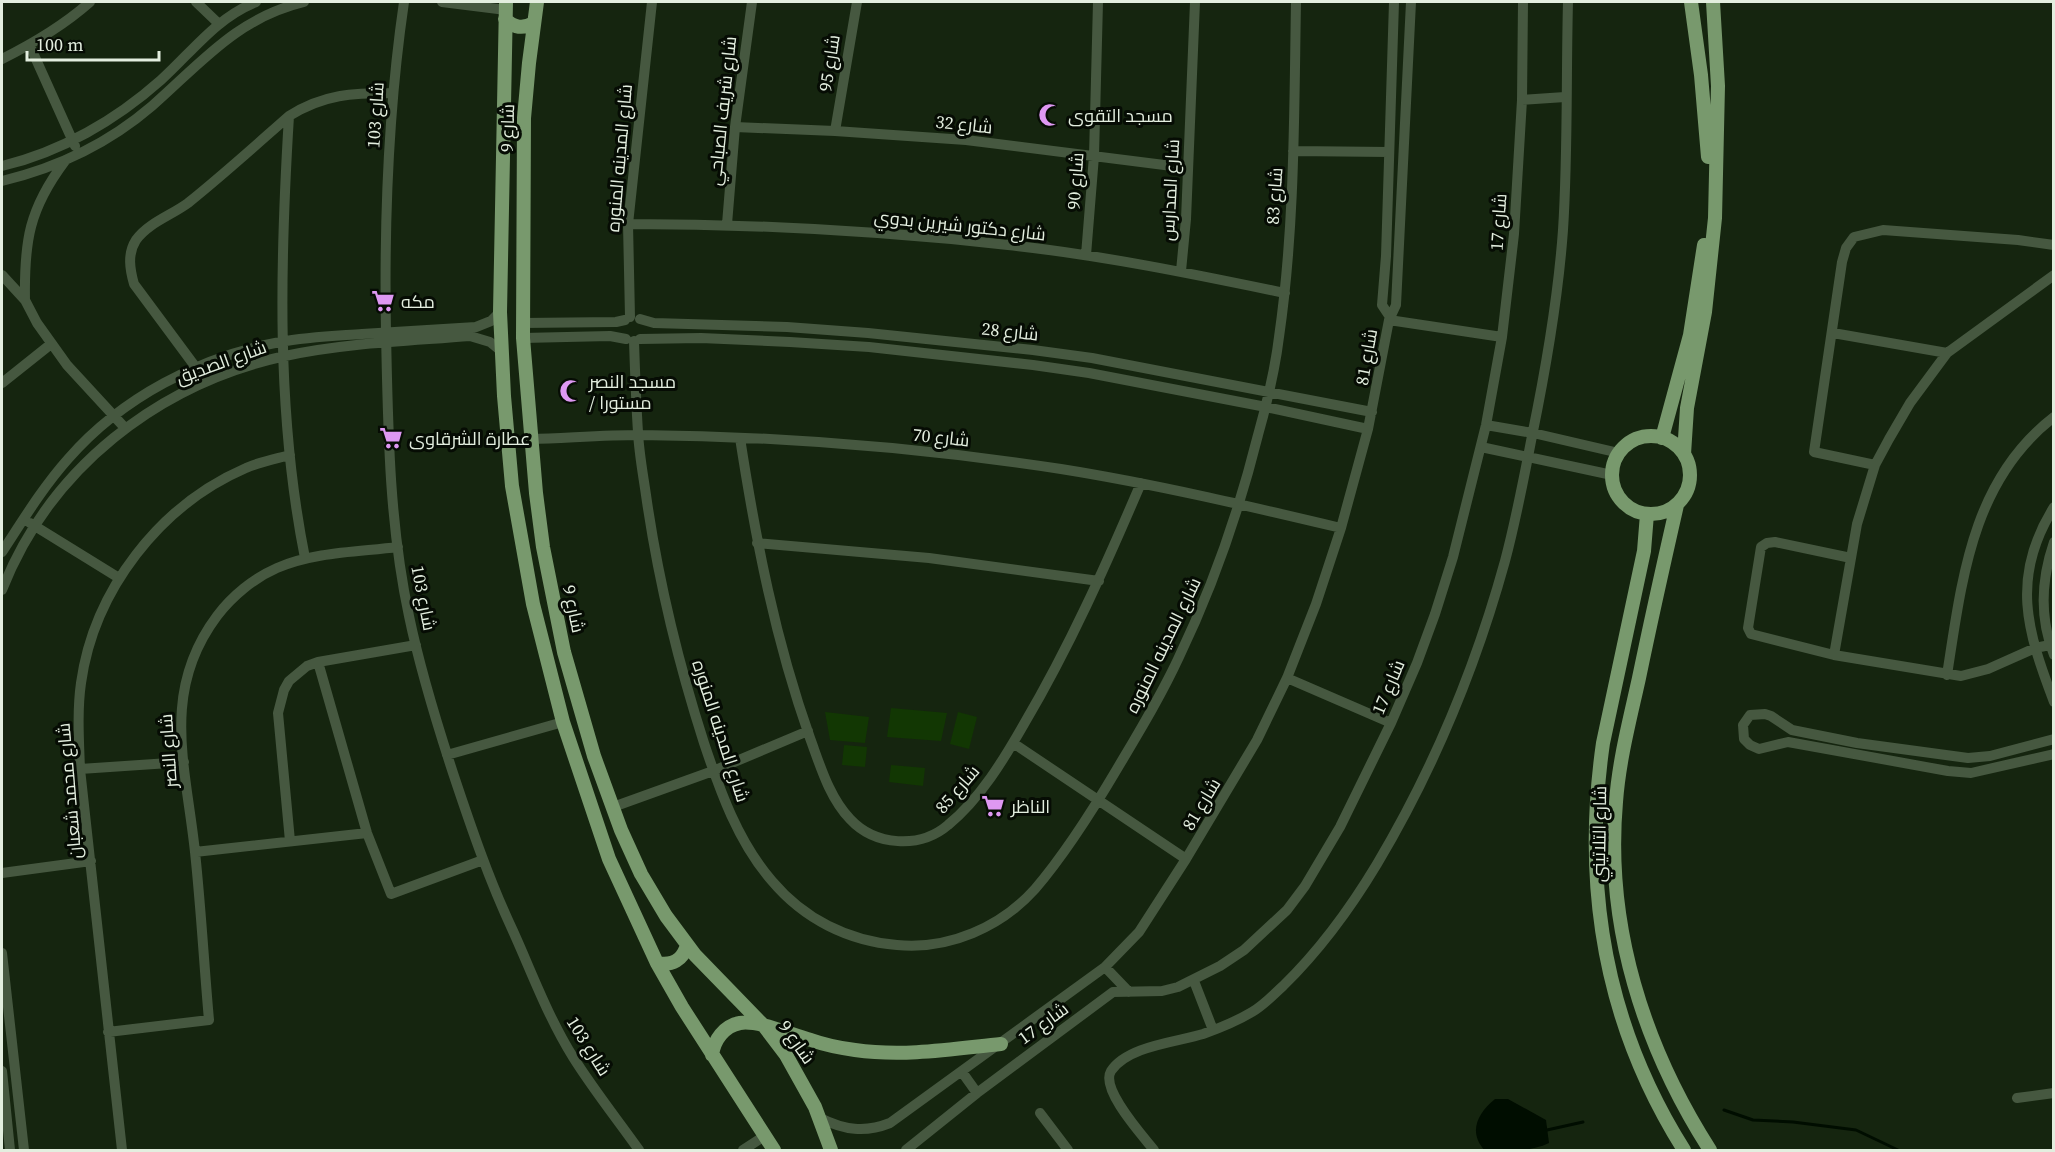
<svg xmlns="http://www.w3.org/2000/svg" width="2055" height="1152" viewBox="0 0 2055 1152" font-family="'Source Serif 4',Cairo,serif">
<rect width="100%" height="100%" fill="#15250f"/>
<path fill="#123703" d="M 891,708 L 947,713 L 941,741 L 887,737 Z
M 825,712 L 869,717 L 865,743 L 830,740 Z
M 958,712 L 977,717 L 969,749 L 950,744 Z
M 844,745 L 867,747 L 865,767 L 842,765 Z
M 891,765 L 925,768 L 923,786 L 889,782 Z"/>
<path fill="#000d00" d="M 1495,1099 L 1508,1099 L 1546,1120 L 1549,1143 C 1531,1152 1505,1151 1484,1150 C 1468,1131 1478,1113 1495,1099 Z"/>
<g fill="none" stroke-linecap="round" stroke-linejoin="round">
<path stroke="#000d00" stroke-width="3" d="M 1724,1110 L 1753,1120 L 1793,1122 L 1856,1130 L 1898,1150
M 1547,1130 L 1583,1122"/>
<path stroke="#465840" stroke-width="10" d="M 196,2 L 219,24
M 404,2 C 388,111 384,222 386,333 C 388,428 389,523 409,616 C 420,669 436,721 453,773 C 471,827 489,880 513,931 C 532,973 548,1017 573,1057 C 593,1089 617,1119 639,1150
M 442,2 L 506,10
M 30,46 L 75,146
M 2,59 C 34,43 63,26 90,2
M 1522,100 L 1565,97
M 289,116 C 280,263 276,413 305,558
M 735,127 L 835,131 L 966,140 L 1188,168
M 835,131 L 857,2
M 1293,151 L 1389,152
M 2,166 C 61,152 116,120 161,80 C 192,52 216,18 256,2
M 2,181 C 56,168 109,143 152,106 C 201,63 237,18 304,2
M 628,224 C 755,224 882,231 1008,245 C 1101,255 1193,274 1285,293
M 727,224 L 735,127 L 752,2
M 1086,255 L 1094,156 L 1098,2
M 1181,271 L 1186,219 L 1195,2
M 2,275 L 25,300 L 37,323 L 67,365 L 125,428
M 25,300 C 24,241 29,209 65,161
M 630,317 L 628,224 L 652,2
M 1390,317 L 1382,305 L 1386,256 L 1394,2
M 640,319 L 654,323 L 787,327 L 868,333 L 1033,350 L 1092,358 L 1372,412
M 1389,320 L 1502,337
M 523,323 L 616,322 L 625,320
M 1833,333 L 1947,353
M 523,338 L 610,336 L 626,339
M 640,339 L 701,338 L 790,342 L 869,347 L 1033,365 L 1089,373 L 1266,407 L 1368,429
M 634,341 C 635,371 636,402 638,432 C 639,453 643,474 646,495 C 658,579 678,662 704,743 C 720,791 738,842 772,881 C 804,919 848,941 897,945 C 949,950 1001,927 1035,889 C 1065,854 1094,808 1117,769 C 1139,732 1161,696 1179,657 C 1213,586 1239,511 1258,435 C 1267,403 1275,370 1279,337 C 1295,227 1294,113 1296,2
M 200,373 L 134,284 C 130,270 127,254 136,240 C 148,223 172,215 188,203 C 223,175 256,145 289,116 C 324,94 353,93 392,93
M 2,383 L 51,344
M 1486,425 L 1533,433 L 1619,453
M 740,438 C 756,541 775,639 810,738 C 820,765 829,797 850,819 C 875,846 920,849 948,825 C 980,799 1004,759 1024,724 C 1070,646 1106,565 1141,483
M 531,439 C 567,438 604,435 640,435 C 780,436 923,448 1061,469 C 1155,484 1248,506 1341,528
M 1481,447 L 1612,475
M 1875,465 L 1814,452 L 1842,262 L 1846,248 L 1854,237 L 1883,230 L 2018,240 L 2054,245
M 2054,507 C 2010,577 2027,631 2054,702
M 30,523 L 119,578
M 2054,542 C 2041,580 2039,617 2054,655
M 757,543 L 929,558 L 1099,581
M 2,552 C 23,520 43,487 68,459 C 122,397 200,357 280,342 C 307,337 334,336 362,334 C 400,332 438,329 476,327 L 491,321 L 500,312
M 2,590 C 50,468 158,384 285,356 C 345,343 409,341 470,336 L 490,342 L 501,351
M 2050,645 L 2035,648 L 1988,669 L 1961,676 L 1834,655 L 1857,524 L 1875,465 L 1889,439 L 1910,403 L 1947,353 L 2054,275
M 1834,655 L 1751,634 L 1748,628 L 1761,547 L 1767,543 L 1775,542 L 1851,558
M 318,662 L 367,833 L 391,894 L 483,860
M 1947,675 C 1962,579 1972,480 2054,417
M 1287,678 L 1391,723
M 2054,739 L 1990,756 L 1968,758 L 1857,743 L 1792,730 L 1771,716 L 1765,714 L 1750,715 L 1743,725 L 1744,739 L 1750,745 L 1759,749 L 1788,742 L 1948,771 L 1971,773 L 2054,754
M 1013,743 L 1186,859
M 447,755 L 563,722
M 80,769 L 184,762
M 613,807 L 713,771 L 808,731
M 290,841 L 278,713 L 284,690 L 289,681 L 307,666 L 318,662 L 416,645
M 195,852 L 367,833
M 2,873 L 91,861
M 2,953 L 24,1150
M 1105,967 L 1129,992
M 1194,981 L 1213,1030
M 108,1032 L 209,1020 C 204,964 201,908 195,852 C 186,766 160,692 217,616 C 232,596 254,578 277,568 C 314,552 357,552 398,547
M 2,1071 L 10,1150
M 962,1072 L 977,1093
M 2017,1098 L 2054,1093
M 1040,1113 L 1068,1150
M 820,1118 C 844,1130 865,1133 890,1123 L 1105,967 L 1139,932 L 1186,859 L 1257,740 L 1287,678 L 1316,604 L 1341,528 L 1368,429 L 1389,320 L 1396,305 L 1411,2
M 122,1150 L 80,769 C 79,741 77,711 81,683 C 94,590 160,505 246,468 C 259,462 275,459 290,455
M 743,1150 L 763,1137
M 906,1150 L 977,1093 L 1113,992 L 1162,991 L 1178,987 L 1220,966 L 1244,950 L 1287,910 L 1305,886 L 1340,827 L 1391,723 L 1417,663 L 1435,614 L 1453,557 L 1486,425 L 1502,337 L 1514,234 L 1522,100 L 1523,2
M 1154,1150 C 1142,1135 1100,1089 1111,1071 C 1127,1046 1177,1042 1203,1034 C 1220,1028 1237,1021 1252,1012 C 1264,1005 1273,995 1283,986 C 1321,949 1350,909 1377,864 C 1433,770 1476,666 1505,561 C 1516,520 1524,478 1532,436 C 1546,368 1558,300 1563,230 C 1568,154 1566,78 1568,2"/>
<path stroke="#78996d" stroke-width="14" d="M 506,2 L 500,312 L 504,396 L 512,486 L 533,604 L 563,722 L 609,859 L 657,963 L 682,1007 L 774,1150
M 537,2 L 529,63 L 524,118 L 523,338 L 536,493 L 543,547 L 564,652 L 594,756 L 621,830 L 641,874 L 666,916 L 695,955 L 764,1026 L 786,1055 L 815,1107 L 831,1150
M 1691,2 L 1701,75 L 1708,157
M 505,19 C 514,28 523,29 534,23
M1612 475a39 39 0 1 1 78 0a39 39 0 1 1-78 0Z
M 1662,438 L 1690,335 L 1704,245
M 1684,454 L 1687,408 L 1705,312 L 1715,218 L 1718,86 L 1713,2
M 1677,505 C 1664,562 1651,620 1639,678 C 1630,719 1619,760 1616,802 C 1605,926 1644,1047 1710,1150
M 1647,514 L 1644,551 L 1603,743 C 1582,889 1605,1025 1684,1150
M 657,963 C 672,966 683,960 687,945
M 712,1055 C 714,1040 724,1026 740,1023 C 759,1020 791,1035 811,1040 C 825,1045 840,1048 855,1050 C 904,1057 953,1049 1001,1044"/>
</g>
<defs>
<g id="mosque-bare" transform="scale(1.8)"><path d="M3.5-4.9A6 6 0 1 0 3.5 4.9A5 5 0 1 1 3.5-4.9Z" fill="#de98f2" stroke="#060c04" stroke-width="2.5" paint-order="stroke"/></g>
<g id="supermarket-bare" transform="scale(1.8)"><path d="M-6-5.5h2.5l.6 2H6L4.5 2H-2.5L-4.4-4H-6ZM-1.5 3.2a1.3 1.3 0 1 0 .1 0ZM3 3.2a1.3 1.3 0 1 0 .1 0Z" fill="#de98f2" stroke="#060c04" stroke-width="2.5" paint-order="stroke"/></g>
</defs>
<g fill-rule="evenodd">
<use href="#mosque-bare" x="1050" y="115"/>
<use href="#supermarket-bare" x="383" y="301"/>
<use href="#mosque-bare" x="571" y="391"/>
<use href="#supermarket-bare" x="391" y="438"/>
<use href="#supermarket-bare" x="993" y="806"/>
</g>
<g text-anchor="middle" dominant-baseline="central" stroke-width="6" stroke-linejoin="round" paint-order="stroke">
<g font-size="18" fill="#e3eedf" stroke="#060c04">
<text transform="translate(829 63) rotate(-81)">شارع 95</text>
<text transform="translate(722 111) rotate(-84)">شارع شريف الصباحي</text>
<text transform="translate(375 115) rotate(-86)">شارع 103</text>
<text transform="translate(964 124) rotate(6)">شارع 32</text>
<text transform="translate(507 128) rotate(-88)">شارع 9</text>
<text transform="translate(619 158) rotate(-85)">شارع المدينه المنوره</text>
<text transform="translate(1075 181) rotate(-86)">شارع 90</text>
<text transform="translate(1170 190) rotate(-87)">شارع المدارس</text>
<text transform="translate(1274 196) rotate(-86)">شارع 83</text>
<text transform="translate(1498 222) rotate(-86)">شارع 17</text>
<text transform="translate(960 225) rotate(6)">شارع دكتور شيرين بدوي</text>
<text transform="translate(1010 331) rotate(6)">شارع 28</text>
<text transform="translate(1366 357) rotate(-80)">شارع 81</text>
<text transform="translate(221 362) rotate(-20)">شارع الصديق</text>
<text transform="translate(941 437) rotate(6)">شارع 70</text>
<text transform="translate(424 598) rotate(79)">شارع 103</text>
<text transform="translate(574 609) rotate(78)">شارع 9</text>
<text transform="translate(1163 645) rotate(-64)">شارع المدينه المنوره</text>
<text transform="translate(1388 687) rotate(-67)">شارع 17</text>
<text transform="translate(721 731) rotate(72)">شارع المدينه المنوره</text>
<text transform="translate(168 751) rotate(-94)">شارع النصر</text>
<text transform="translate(957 789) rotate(-49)">شارع 85</text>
<text transform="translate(69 791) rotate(-95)">شارع محمد شعبان</text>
<text transform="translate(1201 804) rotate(-59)">شارع 81</text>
<text transform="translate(1599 834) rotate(-89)">شارع التلاتيني</text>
<text transform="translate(1043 1023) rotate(-36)">شارع 17</text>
<text transform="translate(797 1042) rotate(55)">شارع 9</text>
<text transform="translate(589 1046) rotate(58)">شارع 103</text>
</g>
<g font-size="18" fill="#e3eedf" stroke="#060c04" text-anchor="start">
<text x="1068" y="115">مسجد التقوى</text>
<text x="401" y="301">مكه</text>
<text x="589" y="381">مسجد النصر<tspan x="589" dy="21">/ مستورا</tspan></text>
<text x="409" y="438">عطارة الشرقاوى</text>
<text x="1011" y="806">الناظر</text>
</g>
</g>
<rect width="2055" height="1152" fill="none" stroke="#e3eedf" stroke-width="6"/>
<path d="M27 51v9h132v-9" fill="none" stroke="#e3eedf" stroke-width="3"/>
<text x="36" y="51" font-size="18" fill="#e3eedf" stroke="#060c04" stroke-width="4.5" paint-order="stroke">100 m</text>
</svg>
